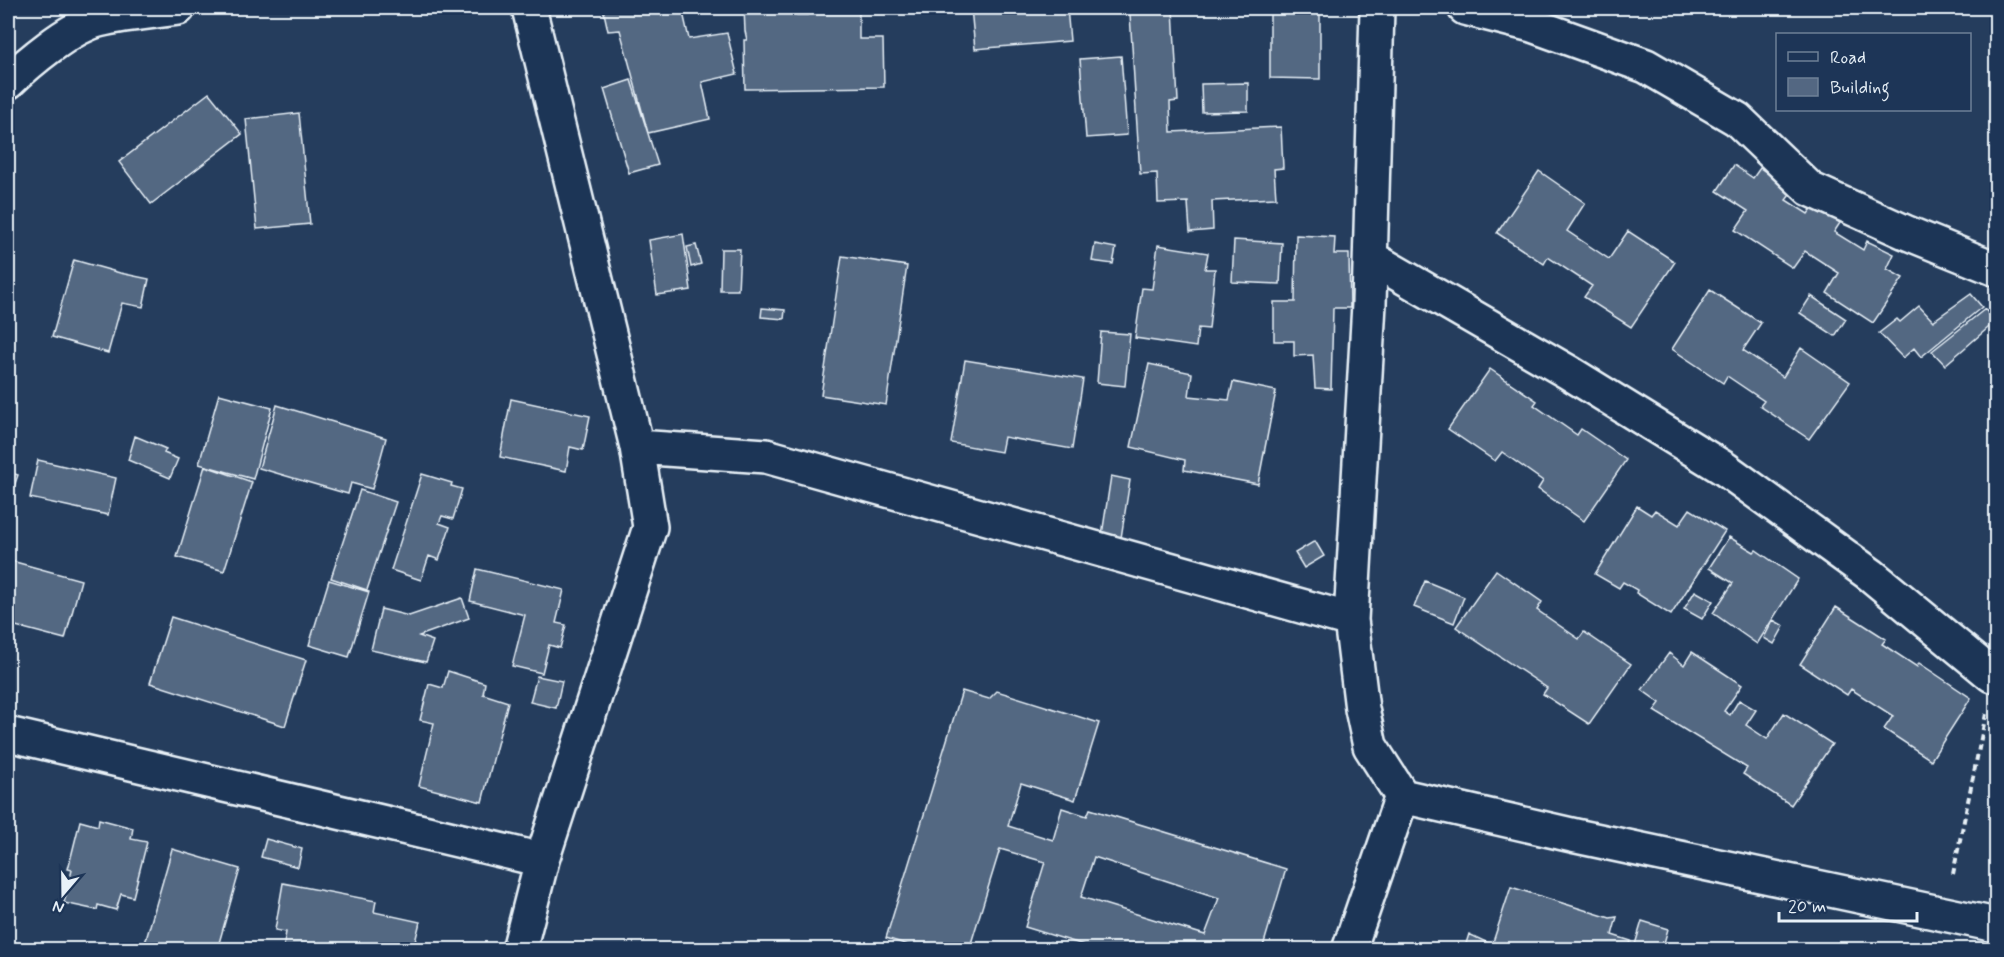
<svg xmlns="http://www.w3.org/2000/svg" width="2004" height="957" viewBox="0 0 2004 957" font-family="Mynerve,sans-serif">
<rect width="100%" height="100%" fill="#253d5d"/>
<filter id="ink" filterUnits="userSpaceOnUse"><feTurbulence type="fractalNoise" baseFrequency=".0167" numOctaves="2"/><feDisplacementMap in="SourceGraphic" scale="12" xChannelSelector="R" yChannelSelector="G"/><feConvolveMatrix kernelMatrix="1 2 1 2 8 2 1 2 1" color-interpolation-filters="sRGB"/></filter>
<g filter="url(#ink)">
<path fill="#536782" stroke="#e8f1f8" stroke-width="1.5" fill-rule="evenodd" d="M 603,8 L 682,8 L 689,39 L 727,33 L 737,74 L 702,82 L 710,119 L 648,133 L 620,30 L 608,31 Z
M 744,8 L 798,8 L 797,15 L 808,15 L 808,8 L 859,8 L 859,39 L 883,39 L 884,87 L 745,89 L 744,40 L 747,40 L 745,31 Z
M 971,8 L 1067,8 L 1070,41 L 975,49 Z
M 1126,8 L 1203,8 L 1173,9 L 1178,101 L 1170,102 L 1171,132 L 1281,127 L 1283,168 L 1274,169 L 1276,198 L 1212,201 L 1213,230 L 1190,232 L 1188,202 L 1158,203 L 1157,173 L 1140,174 L 1130,14 L 1126,14 Z
M 1270,8 L 1320,8 L 1320,79 L 1270,78 Z
M 1121,56 L 1127,135 L 1086,138 L 1080,59 Z
M 631,80 L 658,165 L 629,173 L 604,89 Z
M 1248,83 L 1248,111 L 1202,112 L 1201,84 Z
M 209,93 L 242,134 L 151,204 L 119,162 Z
M 299,113 L 310,224 L 257,229 L 246,119 Z
M 1734,165 L 1753,178 L 1760,168 L 1793,191 L 1786,200 L 1808,214 L 1815,204 L 1840,223 L 1834,232 L 1863,250 L 1867,241 L 1894,254 L 1887,269 L 1903,278 L 1873,323 L 1827,293 L 1839,273 L 1805,251 L 1793,268 L 1735,230 L 1748,211 L 1717,191 Z
M 1539,171 L 1585,203 L 1567,231 L 1609,259 L 1628,231 L 1675,262 L 1631,327 L 1584,297 L 1592,286 L 1548,257 L 1544,264 L 1497,233 Z
M 683,234 L 691,290 L 657,295 L 649,240 Z
M 1296,235 L 1335,237 L 1334,254 L 1349,254 L 1350,308 L 1333,308 L 1331,389 L 1315,388 L 1313,355 L 1294,356 L 1294,341 L 1274,341 L 1274,302 L 1295,302 Z
M 1234,240 L 1282,243 L 1280,284 L 1232,282 Z
M 1095,244 L 1116,248 L 1113,264 L 1092,261 Z
M 696,245 L 701,264 L 691,267 L 687,247 Z
M 1158,245 L 1208,253 L 1205,269 L 1215,269 L 1209,329 L 1198,328 L 1196,347 L 1135,338 L 1142,288 L 1152,289 Z
M 721,249 L 740,249 L 738,290 L 720,290 Z
M 842,256 L 907,266 L 886,405 L 821,395 Z
M 74,260 L 120,273 L 149,279 L 143,307 L 122,303 L 108,353 L 52,337 Z
M 1710,290 L 1761,323 L 1743,350 L 1783,377 L 1801,348 L 1850,382 L 1809,439 L 1760,406 L 1764,401 L 1727,376 L 1723,383 L 1672,349 Z
M 1971,294 L 1982,307 L 1921,357 L 1914,348 L 1903,358 L 1879,333 L 1897,319 L 1900,322 L 1919,306 L 1933,321 Z
M 1811,296 L 1846,319 L 1835,336 L 1800,313 Z
M 762,308 L 785,310 L 784,319 L 761,317 Z
M 1985,309 L 1995,322 L 1945,365 L 1932,351 Z
M 1101,332 L 1130,334 L 1125,386 L 1097,383 Z
M 965,360 L 1083,379 L 1072,449 L 1004,437 L 1001,452 L 951,443 Z
M 1149,364 L 1192,373 L 1189,396 L 1229,400 L 1233,382 L 1276,391 L 1258,484 L 1184,470 L 1185,460 L 1131,447 Z
M 1490,369 L 1537,401 L 1534,405 L 1577,435 L 1581,429 L 1626,460 L 1584,521 L 1538,489 L 1543,481 L 1502,452 L 1495,461 L 1448,429 Z
M 219,394 L 272,408 L 253,479 L 199,464 Z
M 511,399 L 590,416 L 583,450 L 570,447 L 566,471 L 500,457 Z
M 277,405 L 386,438 L 372,489 L 351,483 L 348,494 L 259,468 Z
M 135,436 L 166,449 L 164,453 L 178,459 L 170,478 L 128,460 Z
M 38,460 L 116,478 L 108,515 L 30,498 Z
M 205,466 L 252,482 L 224,571 L 177,557 Z
M 8,472 L 18,475 L 12,492 L 8,490 Z
M 422,474 L 452,483 L 451,486 L 462,489 L 453,519 L 442,516 L 439,523 L 450,527 L 439,560 L 429,556 L 421,580 L 391,570 Z
M 1111,476 L 1130,480 L 1121,538 L 1102,535 Z
M 360,490 L 396,502 L 367,590 L 331,578 Z
M 1637,506 L 1651,515 L 1655,510 L 1679,525 L 1690,509 L 1725,531 L 1671,615 L 1636,593 L 1637,590 L 1623,582 L 1619,588 L 1595,574 Z
M 1729,537 L 1754,552 L 1756,550 L 1798,579 L 1757,644 L 1713,613 L 1733,583 L 1709,568 Z
M 1315,541 L 1324,556 L 1304,568 L 1295,553 Z
M 8,560 L 81,580 L 65,639 L 8,624 Z
M 477,569 L 564,590 L 556,623 L 566,625 L 560,648 L 549,645 L 542,673 L 512,666 L 525,615 L 470,601 Z
M 1496,570 L 1542,602 L 1537,610 L 1579,639 L 1584,632 L 1631,664 L 1589,724 L 1543,694 L 1547,688 L 1456,627 Z
M 329,580 L 369,592 L 349,657 L 309,645 Z
M 1425,581 L 1464,597 L 1454,623 L 1414,607 Z
M 1695,591 L 1713,601 L 1702,619 L 1684,609 Z
M 462,598 L 469,618 L 419,636 L 433,641 L 426,662 L 371,650 L 381,609 L 409,616 Z
M 1836,607 L 1886,639 L 1882,644 L 1917,667 L 1919,663 L 1971,698 L 1931,760 L 1884,729 L 1893,716 L 1851,689 L 1847,695 L 1800,664 Z
M 171,617 L 306,660 L 285,726 L 150,683 Z
M 1773,620 L 1784,626 L 1774,644 L 1764,638 Z
M 1692,652 L 1742,685 L 1724,711 L 1730,715 L 1739,700 L 1756,710 L 1746,725 L 1767,739 L 1784,713 L 1832,744 L 1791,805 L 1743,774 L 1747,768 L 1654,711 L 1660,703 L 1642,690 L 1669,653 L 1684,665 Z
M 448,671 L 485,683 L 483,694 L 508,702 L 482,802 L 419,786 L 434,723 L 420,720 L 429,684 L 443,688 Z
M 537,676 L 562,681 L 556,708 L 530,702 Z
M 962,691 L 989,699 L 997,691 L 1099,723 L 1075,800 L 1021,783 L 1008,826 L 1053,840 L 1062,808 L 1087,816 L 1090,809 L 1286,869 L 1262,950 L 1100,950 L 1025,927 L 1045,862 L 1000,849 L 969,950 L 924,950 L 886,938 ZM 1094,857 L 1219,898 L 1205,935 L 1081,897 Z
M 99,819 L 133,828 L 131,839 L 147,842 L 133,897 L 121,894 L 116,910 L 98,905 L 97,910 L 64,903 L 72,870 L 68,869 L 80,821 L 98,826 Z
M 266,839 L 302,849 L 298,867 L 261,857 Z
M 172,849 L 240,869 L 217,950 L 143,950 Z
M 283,883 L 376,901 L 374,912 L 420,922 L 413,950 L 283,950 L 286,932 L 275,930 Z
M 1511,887 L 1610,918 L 1617,917 L 1612,935 L 1631,941 L 1628,950 L 1464,950 L 1469,934 L 1492,945 Z
M 1642,921 L 1668,929 L 1662,950 L 1634,948 Z
M 1050,942 L 1073,950 L 1047,950 Z"/>
<g fill="none" stroke-linecap="round" stroke-linejoin="round">
<g stroke="#e8f1f8" stroke-width="38">
<path id="minor" d="M 1465,8 L 1532,25 L 1646,66 L 1737,119 L 1810,189 L 1905,232 L 1996,269
M 8,82 C 29,62 67,30 95,21 C 118,14 153,12 178,8
M 1371,258 L 1568,372 L 1725,469 L 1871,575 L 1992,675
M 637,447 L 766,456 L 1351,620
M 8,734 L 542,860
M 1402,796 L 1576,836 L 1996,925
M 519,950 L 542,860 L 650,527 L 637,447 L 529,8
M 1349,950 L 1402,796 L 1370,746 L 1362,709 L 1351,620 L 1369,304 L 1377,8"/>
</g>
<path stroke="#e8f1f8" stroke-width="4" stroke-dasharray="6 4.5" stroke-linecap="butt" d="M 1953,874 L 1986,714"/>
<use href="#minor" stroke="#1d3557" stroke-width="33"/>
</g>
</g>
<rect width="2004" height="957" fill="none" stroke="#1d3557" stroke-width="30"/>
<rect x="15" y="15" width="1974" height="927" fill="none" stroke="#e8f1f8" stroke-width="2" filter="url(#ink)"/>
<rect x="1776" y="33" width="195" height="78" fill="#1d3557" stroke="#6e8097" stroke-width="1.5"/>
<rect x="1788" y="52" width="30" height="9" fill="#1d3557" stroke="#6e8097" stroke-width="1.5"/>
<text x="1830" y="63" font-size="18" fill="#e8f1f8">Road</text>
<rect x="1788" y="78" width="30" height="18" fill="#536782" stroke="#6e8097" stroke-width="1.5"/>
<text x="1830" y="93" font-size="18" fill="#e8f1f8">Building</text>
<g transform="translate(63 894) rotate(200)" stroke="#1d3557" stroke-width="4.5" paint-order="stroke">
<path d="M0-4.5L10 22L0 15L-10 22Z" fill="#e8f1f8"/>
<text y="-9" font-size="16" font-weight="bold" text-anchor="middle" fill="#e8f1f8">N</text>
</g>
<path d="M1779 912v9h138v-9" fill="none" stroke="#e8f1f8" stroke-width="3"/>
<text x="1788" y="912" font-size="18" fill="#e8f1f8" stroke="#1d3557" stroke-width="4.5" paint-order="stroke">20 m</text>
</svg>
